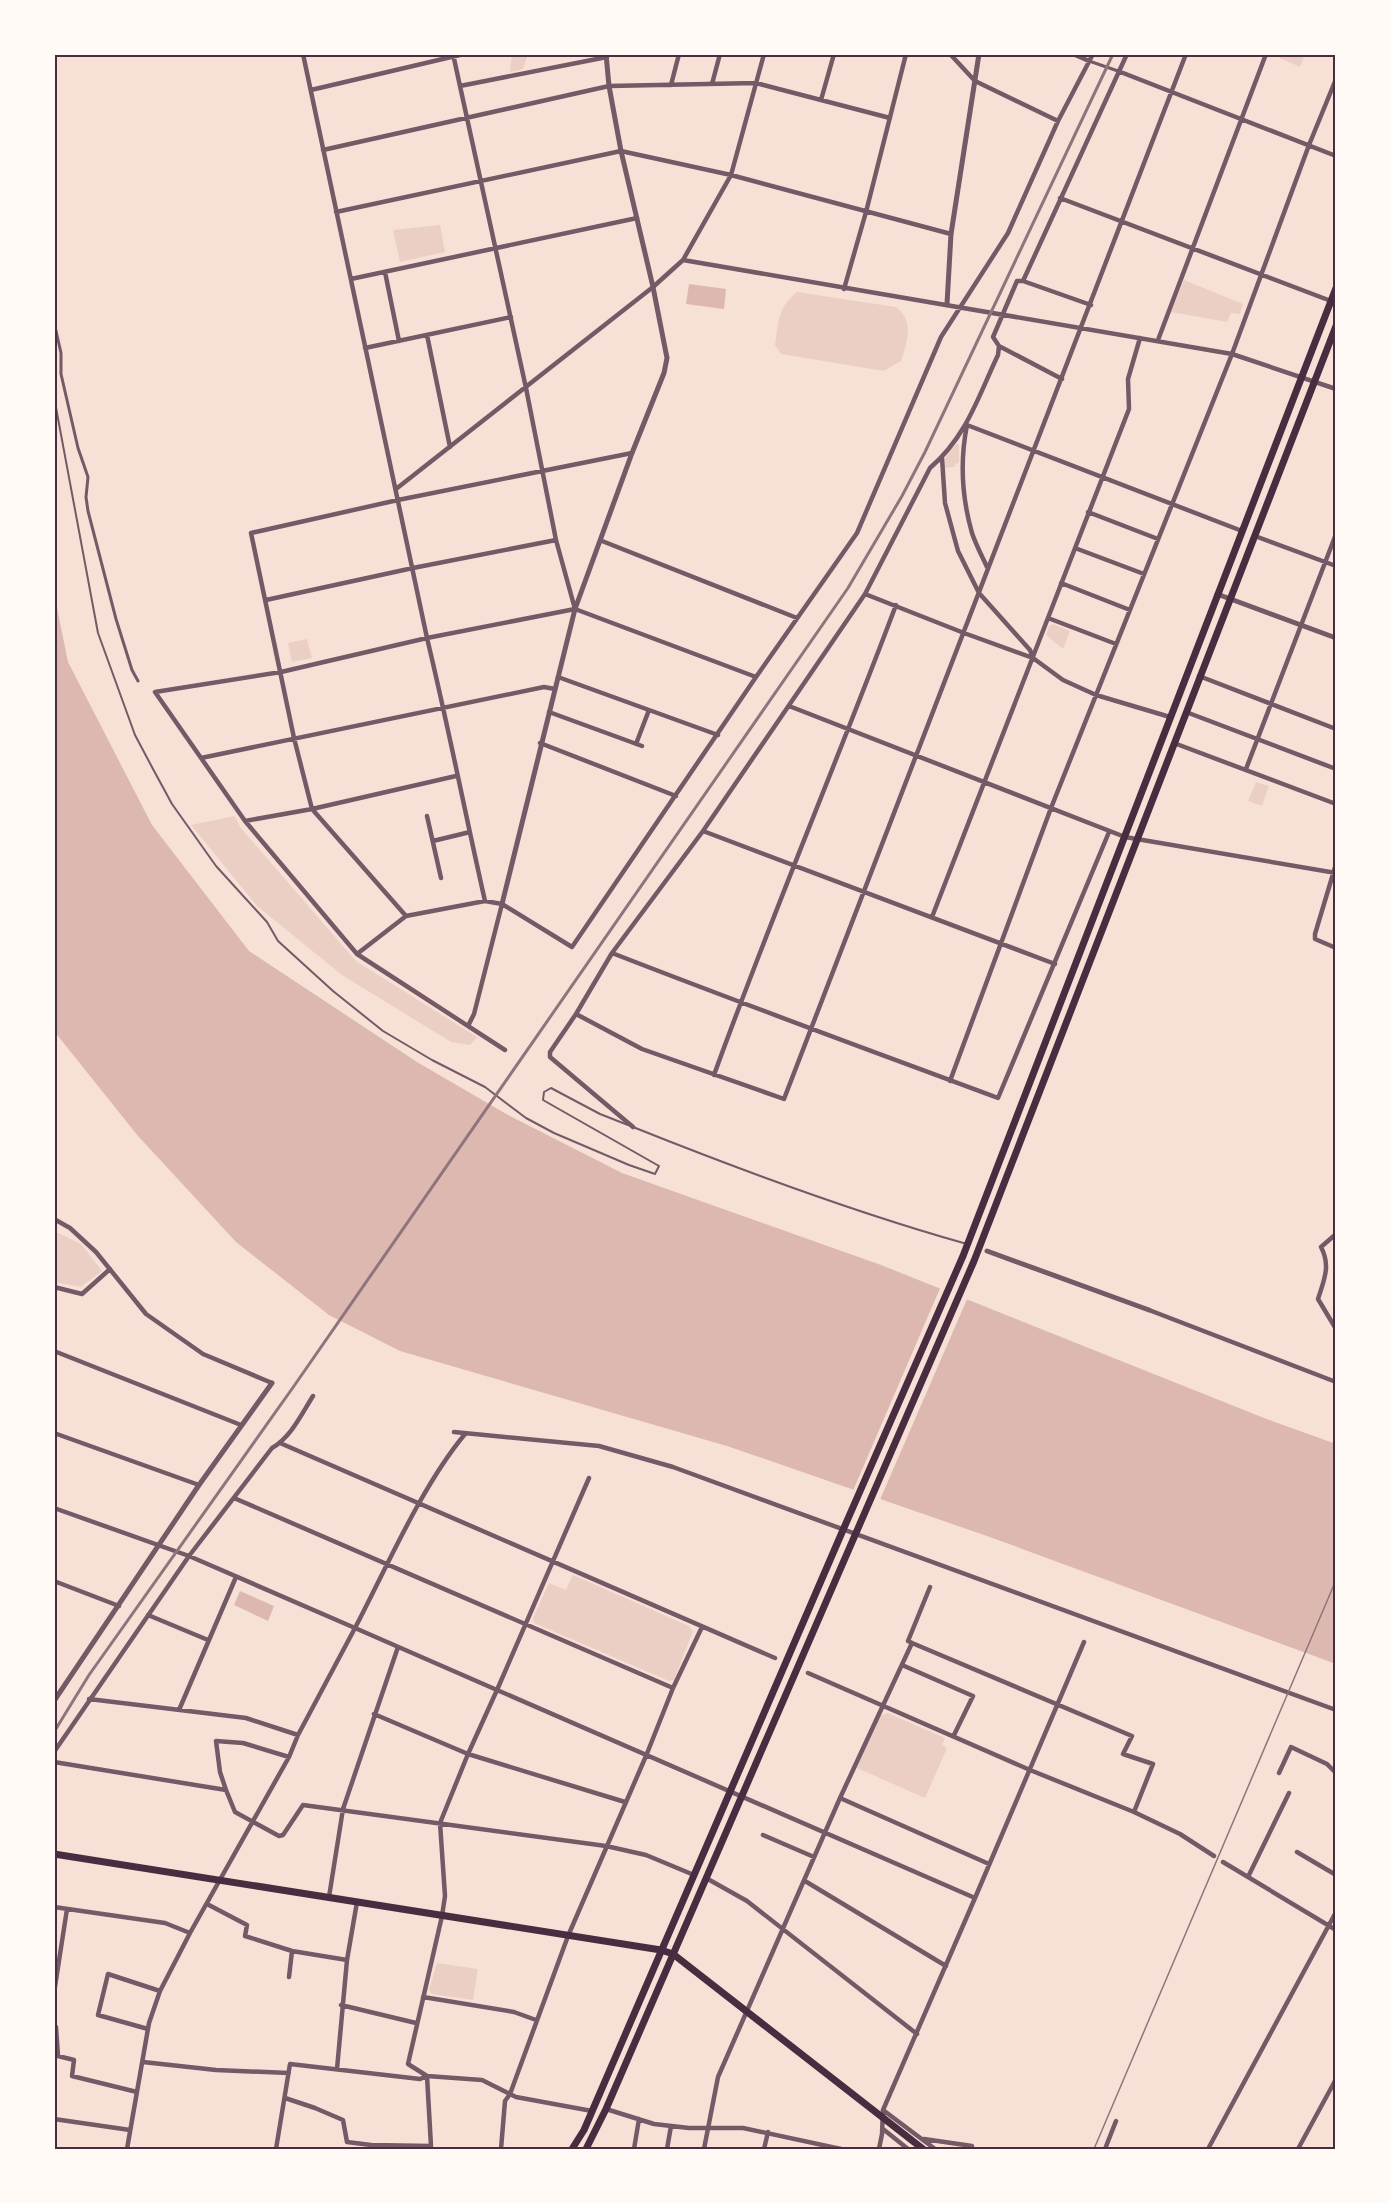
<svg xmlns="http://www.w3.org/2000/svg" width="1390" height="2203" viewBox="0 0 1390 2203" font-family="Barlow,sans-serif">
<rect width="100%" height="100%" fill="#f7e1d7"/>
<path fill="#ebcfc5" d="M 512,54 L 528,54 L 523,69 L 510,72 Z
M 1271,54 L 1305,54 L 1300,67 Z
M 440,225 L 445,252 L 400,262 L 393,230 Z
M 1184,280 L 1243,304 L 1240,314 L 1231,313 L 1227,322 L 1171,312 Z
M 797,292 L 896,307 C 915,322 907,341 901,361 L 884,371 L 781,354 L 775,345 C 779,320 777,309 797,292 Z
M 956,444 L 959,444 L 959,463 L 955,464 L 955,467 L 944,468 L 945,458 Z
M 1053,624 L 1070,631 L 1063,649 L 1046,635 L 1049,626 Z
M 307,639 L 312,658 L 292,662 L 288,643 Z
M 1256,782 L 1269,786 L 1262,806 L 1248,801 Z
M 235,816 L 240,827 L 356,961 L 477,1037 L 470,1045 L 451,1042 L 342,975 L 257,906 L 191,825 Z
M 54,1231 L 81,1244 L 102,1271 L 81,1287 L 54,1282 Z
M 573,1575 L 689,1626 L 693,1631 L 674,1680 L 669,1681 L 534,1623 L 533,1618 L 549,1583 L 566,1590 Z
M 888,1713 L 945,1738 L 942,1745 L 947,1748 L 925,1798 L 857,1768 L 879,1716 Z
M 437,1963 L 478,1969 L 473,2000 L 432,1994 L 429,1990 Z"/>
<path fill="#dcb8b0" d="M 689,284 L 726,289 L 724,309 L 686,304 Z
M 54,593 L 68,662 L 152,825 L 249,951 L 417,1062 L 508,1115 L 622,1173 L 881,1265 L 1264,1418 L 1336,1444 L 1336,1664 L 987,1536 L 727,1446 L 400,1351 L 329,1315 L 236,1242 L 138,1136 L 54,1031 Z
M 240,1591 L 274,1606 L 268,1621 L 234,1605 Z"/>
<path fill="#f7e1d7" d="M 941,1286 L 968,1297 L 879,1502 L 852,1493 Z"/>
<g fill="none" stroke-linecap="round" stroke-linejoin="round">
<path stroke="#755966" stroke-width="2" d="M 54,397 L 98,633 L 135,735 L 153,769 L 172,804 L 216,866 L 267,922 L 278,941 L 333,991 L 383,1031 L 432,1060 L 485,1087 L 526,1118 L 554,1133 L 629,1165 L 655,1174 L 659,1166 L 543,1100 L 544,1092 L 551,1088 L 600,1114 L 628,1125
M 633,1127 C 743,1171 853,1212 967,1244"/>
<path stroke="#755966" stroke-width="3" d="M 1089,61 L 1118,71
M 54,322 L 61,353 L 61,374 L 78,448 L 88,477 L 86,497 L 88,511 L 116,619 L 132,670 L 138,681"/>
<path stroke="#755966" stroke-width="4.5" d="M 303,54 L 427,638 C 448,725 465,813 485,901
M 453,54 L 526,388 L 556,540 L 575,609
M 950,54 L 975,81 L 1058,121
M 1073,54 L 1089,61
M 1118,71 L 1336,156
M 712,84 L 720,54
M 671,85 L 679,54
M 460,86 L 607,57
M 311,90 L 464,54
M 821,100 L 834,54
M 323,150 L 609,86 L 756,83 L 890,118
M 1060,198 L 1331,301
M 336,212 L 621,151 L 731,175 L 951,234
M 683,260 L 1232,354 L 1336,389
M 385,272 L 399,341
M 351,279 L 637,218
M 1023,281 L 1091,305
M 844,289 L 866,212 L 906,54
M 427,335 L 450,447
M 1158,340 L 1266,54
M 999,346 L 993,337 L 1017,281 L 1023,281 L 1127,54
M 365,348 L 511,317
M 632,453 L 398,500 L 251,533 L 294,738 L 312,809 L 406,916 L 485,901 L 502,904 L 572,947 L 756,677 L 857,533 L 941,337 L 1008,233 L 1058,121 L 1093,54
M 942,458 L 945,503 L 958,551 L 979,593 L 1030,650 L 1033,658
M 396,489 L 653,287 L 683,260 L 731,175 L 764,54
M 1088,512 L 1158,539
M 1255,536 L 1336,566
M 602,541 L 797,618
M 1075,548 L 1144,574
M 987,567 C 982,556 976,545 972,533 C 962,498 960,460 967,425 L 1242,531
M 1061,583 L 1130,610
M 865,594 L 964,633 L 1033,658 L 1063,680 L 1096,695 L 1170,717
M 266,600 L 413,568 L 556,540
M 1048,618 L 1116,644
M 1199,676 L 1336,729
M 558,677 L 718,735
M 789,706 L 1125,837 L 1336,873
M 549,712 L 642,746
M 1186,712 L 1336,769
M 540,743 L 676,796
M 1174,743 L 1336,804
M 636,744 L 649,710
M 201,758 L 544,687 L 555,689
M 1246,769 L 1336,534
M 427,816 L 441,878
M 245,821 L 312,809 L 456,776
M 703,831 L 1055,964
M 433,841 L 470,832
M 1336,864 L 1315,934 L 1315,939 L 1336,948
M 932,917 L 1129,409 L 1128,379 L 1140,338
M 612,953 C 740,1003 869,1050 998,1098 L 1109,832
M 357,954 L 406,916
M 576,1014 L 642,1049 L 784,1099 L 1186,54
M 468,1026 L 474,1014 L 502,904
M 505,1050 L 357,954 L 245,821 L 155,692 L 281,672 L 427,638 L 575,609 L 756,677
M 714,1075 C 771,917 837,762 896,605
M 950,1081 L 1051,808 L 1232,354 L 1309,145 L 1336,79
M 633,1127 L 550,1057 L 550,1052 L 576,1014 L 612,953 L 703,831 L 865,594 L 930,468 C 967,436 978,397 998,355 L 999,346 L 1062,379
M 54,1219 L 70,1228 L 96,1252 L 146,1314 L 203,1354 L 272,1383
M 1336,1234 L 1321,1247 C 1331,1266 1324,1280 1318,1299 L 1336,1329
M 54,1287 L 82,1294 L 110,1269
M 1149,1310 L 1336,1382
M 54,1351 L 241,1425
M 454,1432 L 599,1446 L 673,1467 L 1336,1710
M 54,1433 L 199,1485
M 280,1443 L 775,1658
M 234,1498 L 673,1688
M 54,1508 L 189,1556 L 355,1628 C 387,1567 421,1487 465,1434
M 54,1581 L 119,1606
M 148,1615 L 208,1640
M 912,1643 L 1132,1736 L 1123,1754 L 1153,1764 L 1134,1812
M 902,1665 L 973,1696 L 954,1735
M 808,1673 L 1030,1770 L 1134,1812 L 1180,1834 L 1214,1856
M 89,1699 L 246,1718 L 298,1735
M 179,1710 L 236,1577
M 374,1714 L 468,1754 L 497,1690 L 975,1898 L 883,2110 L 882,2134 L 879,2149
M 54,1752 L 189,1556 L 272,1448 C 291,1437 301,1415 313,1396
M 54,1762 L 226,1790 L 235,1812 L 279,1836 L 283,1835 L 303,1805 L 606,1846 L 646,1855 L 694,1875
M 1279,1773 L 1291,1747 L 1327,1764 L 1336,1773
M 226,1790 L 220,1772 L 216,1741 L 243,1743 L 289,1757
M 840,1798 L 989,1864
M 763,1835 L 814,1857
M 1297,1852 L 1336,1875
M 1223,1862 L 1336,1930
M 1248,1877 L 1289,1793
M 706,1878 L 747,1901 L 917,2034
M 805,1881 L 946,1966
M 329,1897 L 343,1809 L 398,1647
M 975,1898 L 1084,1642
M 207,1904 L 247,1925 L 245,1936 L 292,1951 L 347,1960
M 54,1907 L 165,1923 L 190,1933
M 289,1977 L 292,1951
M 54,1993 L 67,1909
M 423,1997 L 514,2012 L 536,2020
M 341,2005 L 416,2023
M 54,2027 L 56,2027 L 58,2056 L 74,2060 L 72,2076 L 137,2092
M 148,2029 L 98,2015 L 108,1974 L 160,1991
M 143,2062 L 216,2070 L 289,2073
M 337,2069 L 347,1960 L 357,1902
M 285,2098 L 315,2108 L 343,2120 L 347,2142 L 371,2145
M 606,2109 L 654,2124 L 689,2128 L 743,2128 L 841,2149
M 883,2110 L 935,2149
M 54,2119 L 130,2130
M 883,2129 L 908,2149
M 924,2139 L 972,2146 L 972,2149
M 127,2149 L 149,2023 L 160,1991 L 190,1933 L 289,1757 L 298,1735 L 355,1628 L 497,1690 L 589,1478
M 276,2149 L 290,2064 L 420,2079 L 427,2076 L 408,2064 L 442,1916 L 445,1896 L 440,1823 L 468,1754 L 625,1802
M 371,2149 L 371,2145 L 431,2146 L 427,2076 L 482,2080 L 516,2097 L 592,2111
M 501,2149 L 505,2101 L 510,2094 L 568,1936 L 646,1756 L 673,1688 L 702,1627
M 634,2149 L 639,2119
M 667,2149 L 671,2126
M 704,2149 L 718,2077 L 840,1798 L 912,1643 L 908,1641 L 930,1587
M 764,2149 L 768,2132
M 1105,2149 L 1116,2121
M 1208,2149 L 1336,1912
M 1298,2149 L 1336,2079"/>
<path stroke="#755966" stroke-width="5" d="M 947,304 L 951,234 L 979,54
M 1217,594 L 1336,638
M 502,904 L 575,609 L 632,453 L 664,373 L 667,358 L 653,287 L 621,151 L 609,86 L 606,54
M 987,1251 L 1149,1310
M 54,1701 L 199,1485 L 272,1383"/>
<path stroke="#4a2c40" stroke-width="7" d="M 54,1854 L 661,1950 L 673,1954 L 923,2149
M 572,2149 L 584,2130 L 843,1530 L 963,1256 L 1336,288
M 586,2149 L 606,2109 L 974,1261 L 1336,326"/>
<path stroke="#8f747c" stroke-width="1.5" d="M 1094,2149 L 1336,1580"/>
<path stroke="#8f747c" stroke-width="3" d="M 54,1732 L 89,1675 L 294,1386 L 848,588 L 902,496 L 925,452 L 1113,54"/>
</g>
<rect width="1390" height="2203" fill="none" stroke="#fffaf5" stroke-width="111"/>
<rect x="56" y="56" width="1278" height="2092" fill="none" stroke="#4a2c40" stroke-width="2"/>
</svg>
